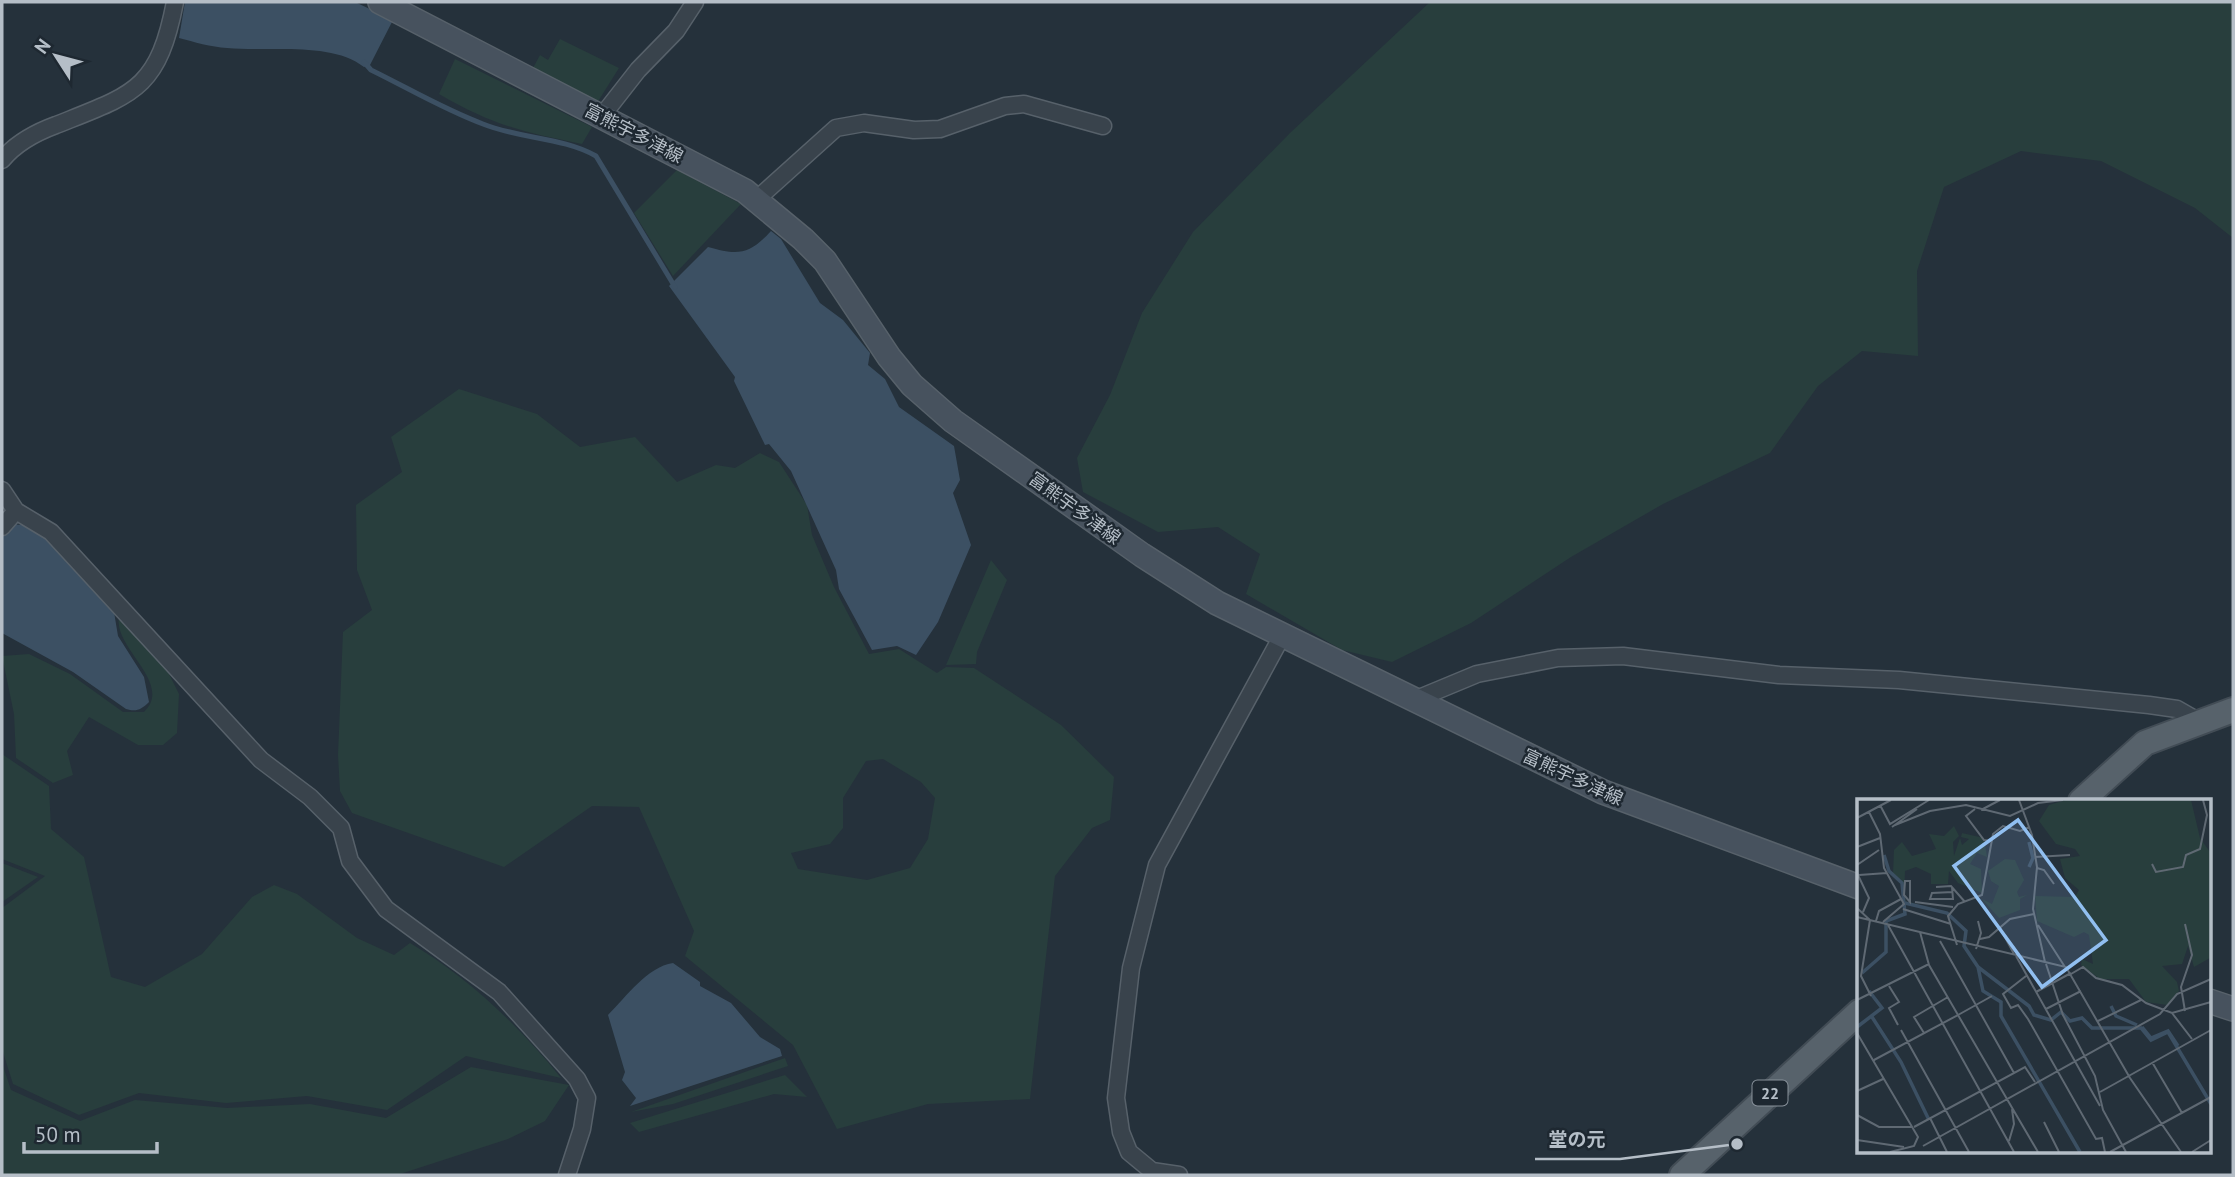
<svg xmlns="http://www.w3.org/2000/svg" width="2235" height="1177" viewBox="0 0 2235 1177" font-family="'PT Sans','Noto Sans JP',sans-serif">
<rect width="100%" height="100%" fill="#25313b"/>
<path fill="#283e3d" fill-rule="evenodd" d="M 1430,2 L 2233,2 L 2233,238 L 2195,208 L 2101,161 L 2021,151 L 1944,187 L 1917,271 L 1918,356 L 1862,351 L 1818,386 L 1770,453 L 1663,504 L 1571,557 L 1471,623 L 1392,662 L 1342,650 L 1246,594 L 1260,554 L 1218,527 L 1158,532 L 1083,492 L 1077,458 L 1110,395 L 1142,313 L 1193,232 L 1290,133 Z
M 560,39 L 619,68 L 597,103 L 533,68 L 540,55 L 548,60 Z
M 455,59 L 592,127 L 582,144 C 523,132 492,125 439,94 Z
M 677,170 L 741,204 L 673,276 L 634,213 Z
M 459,389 L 537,414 L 580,447 L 635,437 L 677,482 L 716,465 L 735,468 L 760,453 L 779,462 L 807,505 L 812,535 L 834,587 L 869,654 L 899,649 L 937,673 L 946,667 L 974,668 L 1061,725 L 1114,777 L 1110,820 L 1092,828 L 1055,876 L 1030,1099 L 928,1104 L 837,1129 L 793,1045 L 685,956 L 694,931 L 639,807 L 592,806 L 504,867 L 352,813 L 340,791 L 338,755 L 343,632 L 372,610 L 357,570 L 356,505 L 402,472 L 391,437 ZM 883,759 L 921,782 L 935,798 L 928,839 L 910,868 L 867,880 L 798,869 L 791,853 L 830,844 L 843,828 L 843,798 L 866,761 Z
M 991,560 L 1007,580 L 977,652 L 976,664 L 946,665 Z
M 119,617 L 166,668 L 179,694 L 177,733 L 163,745 L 138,745 L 89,717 L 67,751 L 73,775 L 53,783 L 16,758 L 14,714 L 2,656 L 29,654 L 70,674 L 123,712 L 144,712 C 174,683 113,648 119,617 Z
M 2,754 L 49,786 L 51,829 L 84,857 L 111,977 L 145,987 L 202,954 L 252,897 L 274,885 L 297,894 L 357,938 L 394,955 L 410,943 C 468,977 519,1026 561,1078 L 466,1056 L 387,1110 L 307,1096 L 226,1103 L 139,1093 L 79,1115 L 13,1084 L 2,1049 L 2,908 L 45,876 L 2,859 Z
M 2,863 L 38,877 L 2,902 Z
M 785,1058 L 788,1066 L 673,1104 L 631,1112 Z
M 2,1063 L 11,1090 L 80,1121 L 135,1100 L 227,1108 L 310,1104 L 386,1118 L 471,1067 L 569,1085 L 545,1121 L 508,1139 L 397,1175 L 2,1175 Z
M 785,1075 L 807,1097 L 774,1094 L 639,1132 L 630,1123 Z"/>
<path fill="#3c5063" d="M 185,2 L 355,2 L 393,20 L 370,65 L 364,67 C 331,41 269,52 227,48 C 211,47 194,42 179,38 Z
M 771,231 L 781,239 L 820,303 L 843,320 L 870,353 L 868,365 L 885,379 L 899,407 L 954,446 L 960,480 L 953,493 L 971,545 L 938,622 L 916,655 L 897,646 L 872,650 L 839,589 L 836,570 L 791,471 L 769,444 L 765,445 L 734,381 L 735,377 L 669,286 L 708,247 C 739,256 750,254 771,231 Z
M 13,524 L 36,527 L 114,612 L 118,636 L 144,677 L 149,702 C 141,710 136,712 126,709 L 73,672 L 2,633 L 2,537 Z
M 673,963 L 700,982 L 700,986 L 731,1003 L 760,1037 L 780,1049 L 782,1056 L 630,1106 L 636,1098 L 622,1080 L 625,1072 L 608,1015 C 627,996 647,967 673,963 Z"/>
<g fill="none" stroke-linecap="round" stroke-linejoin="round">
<path stroke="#3c5063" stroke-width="5" d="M 364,62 L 371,70 C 408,88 445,110 483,124 C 520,139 562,137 596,156 L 675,287"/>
<g stroke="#57616a" stroke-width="19">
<path id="street" d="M 602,116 L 638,70 L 676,31 L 695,2
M 2,160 C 15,144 37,132 56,125 C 134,94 158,90 175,2
M 757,199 L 836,128 L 864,123 L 914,130 L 940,129 L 1005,106 L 1024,104 L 1103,126
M 2,490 L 16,511 L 51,532 L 261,760 L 310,797 L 341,828 L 350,861 L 386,909 L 499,992 L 577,1079 L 587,1098 L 582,1129 L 567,1175
M 2,527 L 16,511
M 1412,701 L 1477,674 L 1558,658 L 1623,656 L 1779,675 L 1899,680 L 2149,705 L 2177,709 L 2198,721
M 1179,1175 L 1152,1171 L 1129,1152 L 1121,1132 L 1116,1098 L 1131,968 L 1157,865 L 1282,636"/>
</g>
<g stroke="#57616a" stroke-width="26">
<path id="secondary" d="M 380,2 L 745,191 L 803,239 L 825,261 L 889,357 L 912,385 L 953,421 L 1142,555 L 1217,603 L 1603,792 L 1859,887
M 2209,1001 L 2233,1009"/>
</g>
<g stroke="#424c55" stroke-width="28">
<path id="primary" d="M 2081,801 L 2145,743 L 2233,710
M 1682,1175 L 1859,1012"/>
</g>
<use href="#street" stroke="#39434c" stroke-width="16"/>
<use href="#secondary" stroke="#47525e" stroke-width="23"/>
<use href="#primary" stroke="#57626b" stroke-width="24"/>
</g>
<g text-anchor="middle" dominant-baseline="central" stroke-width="5" stroke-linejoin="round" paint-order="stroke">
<rect fill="#1e2831" stroke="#88919a" stroke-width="2" x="1752.5" y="1080.5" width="35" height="25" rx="5"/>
<g font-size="16" font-weight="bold" fill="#b5bec7">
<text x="1770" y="1093">22</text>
</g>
<g font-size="18" fill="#b5bec7" stroke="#1e2831">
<text transform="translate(634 133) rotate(27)">富熊宇多津線</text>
<text transform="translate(1075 508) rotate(36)">富熊宇多津線</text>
<text transform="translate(1573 777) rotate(25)">富熊宇多津線</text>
</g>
</g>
<g transform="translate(1857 799)">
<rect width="354" height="354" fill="#25313b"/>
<path d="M 209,1 L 334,1 L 343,39 L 353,53 L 353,159 L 337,168 L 331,147 L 325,165 L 305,167 L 320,183 L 322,192 L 310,206 L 289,203 L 272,180 L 243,180 L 224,166 L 225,160 L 236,165 L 232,136 L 227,133 L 217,138 L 180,122 L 178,97 L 218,98 L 222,91 L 208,79 L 203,60 L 223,57 L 218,50 L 199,45 L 182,22 L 192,6 ZM 97,27 L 102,37 L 96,43 L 97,57 L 103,39 L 105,46 L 112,40 L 104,38 L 105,34 L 127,39 L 130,58 L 120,54 L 113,65 L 124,70 L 125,94 L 101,84 L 92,72 L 91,85 L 74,85 L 74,75 L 59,68 L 48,72 L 47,96 L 50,103 L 63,105 L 50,104 L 45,94 L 44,81 L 36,75 L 37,51 L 45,43 L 55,57 L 79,50 L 72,35 L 87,37 ZM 148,60 L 158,61 L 167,81 L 160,93 L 162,98 L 170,96 L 163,100 L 163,111 L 142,119 L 125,100 L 135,105 L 142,87 L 134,82 L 131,72 Z" fill="#283e3d"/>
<path fill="none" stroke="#3c5063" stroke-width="3.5" d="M 172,43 L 176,59 L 172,68M 48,104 L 90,114 L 109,132 L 107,147 L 121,168 L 126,192 L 144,203 L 144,217 L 223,353M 121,168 L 172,207 L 177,216 L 194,221 L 204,213 L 213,222 L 225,219 L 235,229 L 284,229 L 294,241 L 311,233 L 354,305M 5,174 L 29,153 L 29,122 L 48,115 L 45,84 L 32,72 L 27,56M 254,207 L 259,217 L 280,226M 15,218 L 44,263 L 72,321M 0,228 L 25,209 L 12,192M 285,228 L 294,239 L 311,232 L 321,247"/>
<path fill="none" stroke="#5f6973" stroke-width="2" d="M 162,1 L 175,36 L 180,68 L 176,110 L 188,163M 23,6 L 33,25 L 72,1M 118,10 L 109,17 L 127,41 L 134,42M 124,11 L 143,1M 12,13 L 23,35 L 27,69 L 47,105 L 26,123M 0,19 L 34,1M 38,26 L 73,12 L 109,6 L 153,17 L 181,4 L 206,1M 35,28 L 60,10M 0,48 L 23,39M 178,58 L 213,56M 295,65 L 299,73 L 326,68 L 329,56 L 343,50 L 350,16 L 346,1M 0,66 L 22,51M 180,69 L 187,71 L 197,85M 0,74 L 12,99 L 6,113M 2,76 L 30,74M 48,82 L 53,82 L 53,103 L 47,96 ZM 79,88 L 94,87 L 108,103M 95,88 L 96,100 L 73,100 L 75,94 L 96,93M 58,103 L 96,108M 0,109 L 13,121 L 4,177 L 14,197M 46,110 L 94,125M 0,118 L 209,168 L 273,279 L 324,353M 19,122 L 22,112 L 44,100M 31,126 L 157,353M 181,126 L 208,168M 143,129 L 157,155M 63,133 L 72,166 L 101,216 L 135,197M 123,140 L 132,138 L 153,120 L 177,115M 83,142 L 157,274M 100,146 L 91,117 L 101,105 L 125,96 L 136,35 L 146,27 L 163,32 L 173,28M 119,150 L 124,134 L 121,122M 159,157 L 243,307M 189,165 L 206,216 L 238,277 L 246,311 L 269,353M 214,175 L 226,168 L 239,179 L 265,186 L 289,204 L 315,214 L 354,203M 169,177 L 146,195 L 154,209 L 161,206 L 171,220 L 239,340 L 245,339 L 248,353M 32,187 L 42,203 L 32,209 L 41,226M 179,193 L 214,174M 0,201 L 72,165M 189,210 L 224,192M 328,212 L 324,188 L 335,156 L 328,125M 315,214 L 335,240M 241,222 L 284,201M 44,231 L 112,353M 0,234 L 61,338 L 57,347 L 33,353M 67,234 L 57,218 L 91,198M 17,261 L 101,216 L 140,283M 295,263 L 325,314M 140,283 L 181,353M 0,292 L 26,280M 243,293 L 354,231M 0,316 L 22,328 L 55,328M 73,319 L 90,353M 187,323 L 202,353M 57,328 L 168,268 L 178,283M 0,341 L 47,348M 152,342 L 157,325 L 155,310M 66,347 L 303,215 L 320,195 L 354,180M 253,353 L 354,298M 335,353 L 354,341"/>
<path fill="#91bff0" fill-opacity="0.15" stroke="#91bff0" stroke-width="3.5" d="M 161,21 L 249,141 L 185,188 L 97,67 Z"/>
<rect width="354" height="354" fill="none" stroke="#b5bec7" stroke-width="3.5"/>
</g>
<path fill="none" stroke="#b5bec7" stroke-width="2.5" d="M1737 1144L1620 1159H1535"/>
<circle fill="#b5bec7" stroke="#1e2831" stroke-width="2.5" cx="1737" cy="1144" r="7"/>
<g font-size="19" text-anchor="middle" font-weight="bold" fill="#b5bec7" stroke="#1e2831" stroke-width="5" stroke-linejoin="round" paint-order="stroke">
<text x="1577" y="1146">堂の元</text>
</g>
<rect width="2235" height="1177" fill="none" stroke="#b5bec7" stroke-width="7"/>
<g transform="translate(56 56) rotate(306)" stroke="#1e2831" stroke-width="5" paint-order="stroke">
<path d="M0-5L12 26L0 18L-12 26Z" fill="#b5bec7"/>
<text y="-10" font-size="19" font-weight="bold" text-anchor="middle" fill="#b5bec7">N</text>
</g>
<path d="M24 1142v10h133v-10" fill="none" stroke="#b5bec7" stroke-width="3.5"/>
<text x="35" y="1142" font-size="21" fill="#b5bec7" stroke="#1e2831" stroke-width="5" paint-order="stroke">50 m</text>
</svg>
